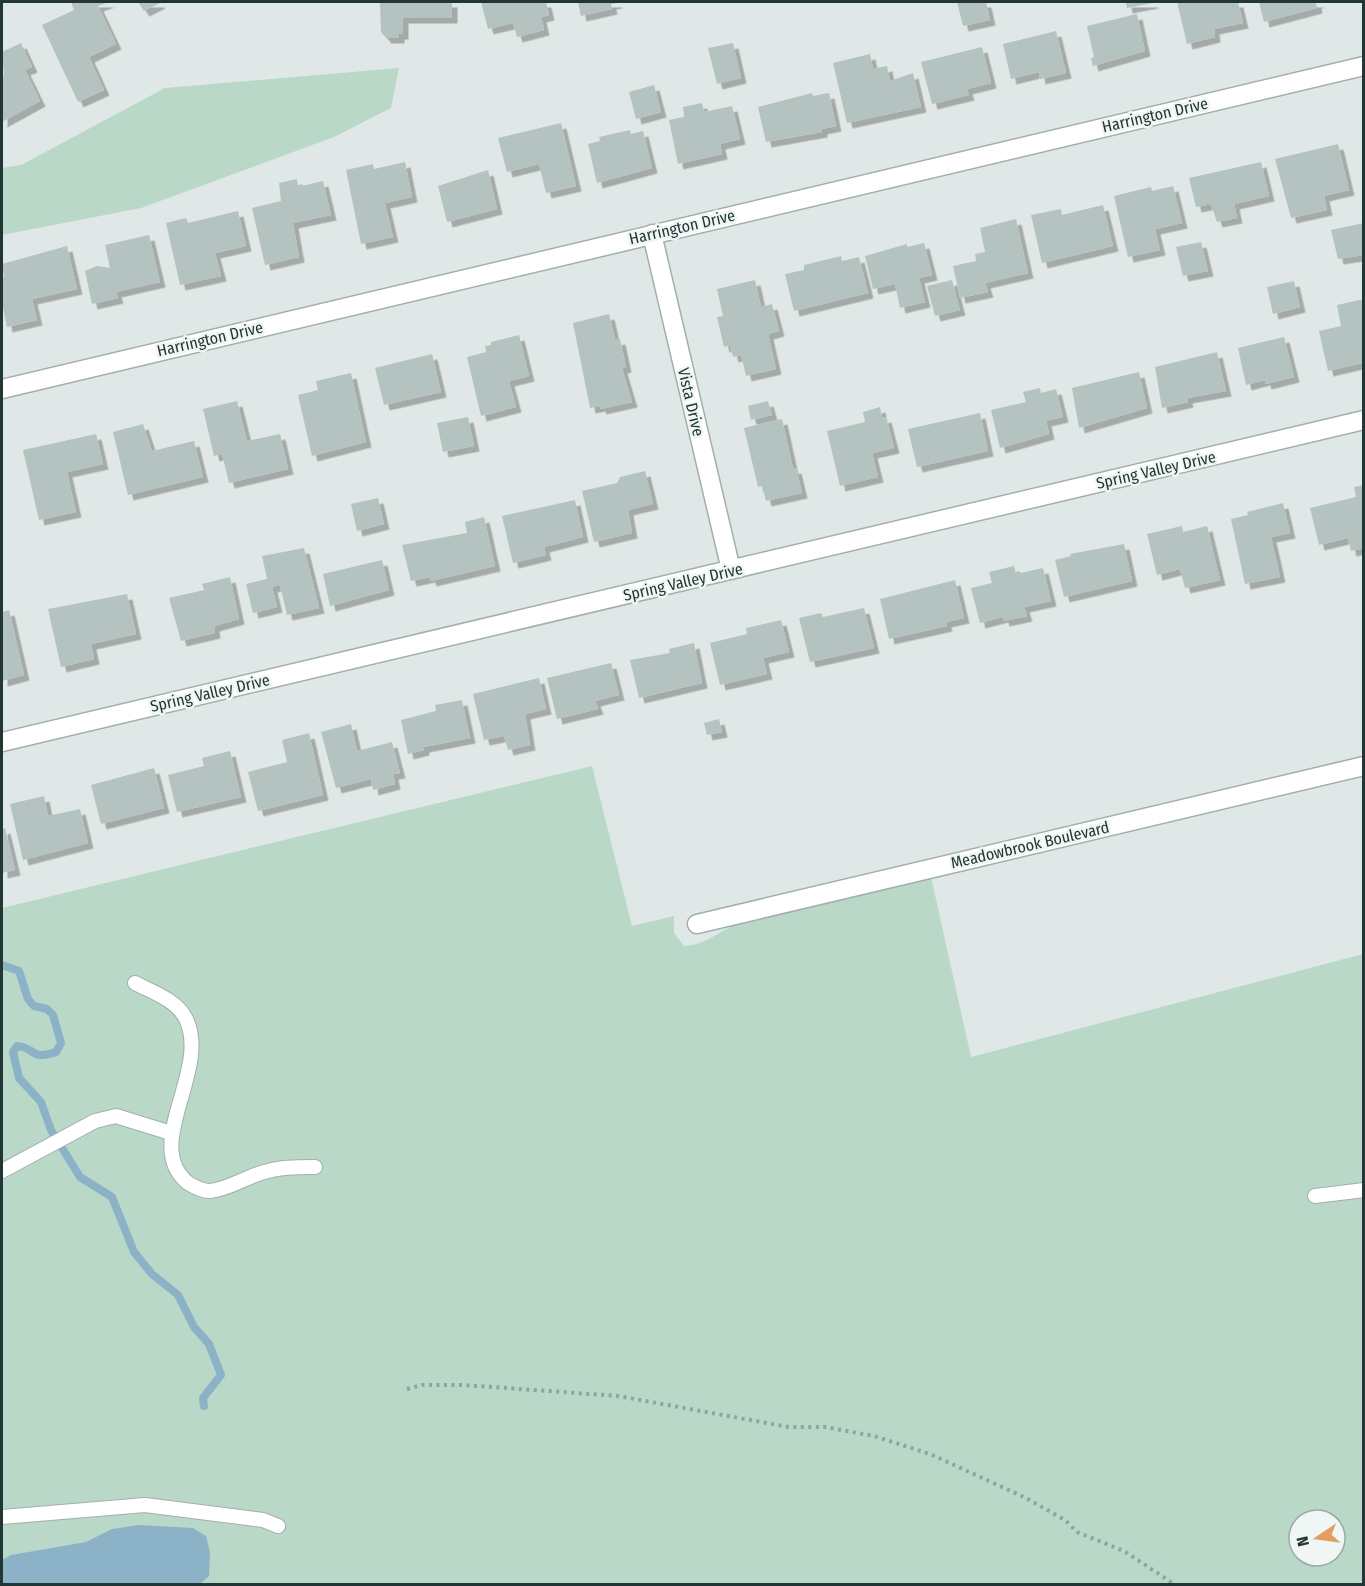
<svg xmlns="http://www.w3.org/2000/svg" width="1365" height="1586" viewBox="0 0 1365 1586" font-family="'Fira Sans Condensed',sans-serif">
<defs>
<filter id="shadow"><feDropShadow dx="5.5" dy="5.5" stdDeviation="0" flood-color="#0004"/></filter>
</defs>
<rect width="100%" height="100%" fill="#dfe8e6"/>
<path fill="#bad8c8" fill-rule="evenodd" d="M 399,68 L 391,108 L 334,137 L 141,208 L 2,235 L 2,168 L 21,165 L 165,88 Z
M 592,766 L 632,926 L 674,916 L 674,933 L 684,946 C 709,945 724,926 747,920 C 808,903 870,891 931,877 L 971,1057 L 1363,954 L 1363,1584 L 2,1584 L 2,908 ZM 1299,1520 L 1335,1520 L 1335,1556 L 1299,1556 Z"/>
<path fill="#8cb2c8" d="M 139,1525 L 193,1528 L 206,1536 L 210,1552 L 209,1576 L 200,1584 L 2,1584 L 2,1560 L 11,1555 L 86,1542 L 112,1529 Z"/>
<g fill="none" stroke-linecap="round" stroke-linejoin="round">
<path stroke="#8cb2c8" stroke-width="8" d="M 2,965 L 19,971 L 28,999 L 34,1006 L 47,1009 L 53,1015 L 61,1043 L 56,1052 C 31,1061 35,1047 17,1046 L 13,1052 L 19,1078 L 41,1102 L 51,1130 L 80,1177 L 112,1197 L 134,1252 L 152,1274 L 178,1295 L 194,1327 L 209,1344 L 221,1375 L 203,1398 L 204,1406"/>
</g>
<path fill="#b5c3c0" filter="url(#shadow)" d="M 71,2 L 109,2 L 98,6 L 116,44 L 89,57 L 104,90 L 78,102 L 42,25 L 74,10 Z
M 138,2 L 159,2 L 160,3 L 144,11 Z
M 380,2 L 452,2 L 452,18 L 403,18 L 403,34 L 399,34 L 399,38 L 386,38 L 381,32 Z
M 481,2 L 546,2 L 549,15 L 541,17 L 544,30 L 517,37 L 513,23 L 488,29 Z
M 578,2 L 617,2 L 617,3 L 611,4 L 612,9 L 581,16 Z
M 957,2 L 986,2 L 990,20 L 963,26 Z
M 1126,2 L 1153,2 L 1153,3 L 1127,8 Z
M 1177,2 L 1238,2 L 1243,23 L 1214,29 L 1215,37 L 1187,44 Z
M 1259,2 L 1320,2 L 1316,3 L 1317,8 L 1264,22 Z
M 1137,14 L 1145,51 L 1093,66 L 1091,58 L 1094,57 L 1087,26 Z
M 1056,31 L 1066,73 L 1040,79 L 1039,72 L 1011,79 L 1003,44 Z
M 21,43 L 32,67 L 25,70 L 40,101 L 2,122 L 2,76 L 4,75 L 2,52 Z
M 733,43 L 741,78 L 717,84 L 708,48 Z
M 982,47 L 991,83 L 967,89 L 969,95 L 932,104 L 921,62 Z
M 870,54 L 873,69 L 887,66 L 890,81 L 913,73 L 921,107 L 847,123 L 833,63 Z
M 654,85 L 661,112 L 636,119 L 629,92 Z
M 812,93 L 813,96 L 829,93 L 836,126 L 822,129 L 822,132 L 766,142 L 758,107 Z
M 702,103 L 704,112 L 732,106 L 740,139 L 720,144 L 722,154 L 678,164 L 669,120 L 684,117 L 683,107 Z
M 561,123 L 576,186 L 546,193 L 539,164 L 507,172 L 498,138 Z
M 630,130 L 631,134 L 643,131 L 652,168 L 597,183 L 588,144 L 600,141 L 599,137 Z
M 1338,144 L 1349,190 L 1324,196 L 1327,210 L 1291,218 L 1275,159 Z
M 405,162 L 412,197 L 385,203 L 393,237 L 361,244 L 346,170 L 373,164 L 374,169 Z
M 1261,162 L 1269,196 L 1234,204 L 1237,218 L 1217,222 L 1211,204 L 1196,207 L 1189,178 Z
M 488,170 L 497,209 L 447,222 L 438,186 Z
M 297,179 L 298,187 L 323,181 L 331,215 L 293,223 L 299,257 L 265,265 L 252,208 L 281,201 L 279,183 Z
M 1173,186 L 1182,223 L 1155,229 L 1160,250 L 1128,257 L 1114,196 L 1151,187 L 1152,191 Z
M 1103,205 L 1113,246 L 1042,263 L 1031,215 L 1061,209 L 1062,215 Z
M 238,211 L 246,246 L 215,253 L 221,276 L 180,285 L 166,223 L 186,218 L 188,223 Z
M 1016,219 L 1028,273 L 985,283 L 988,292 L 960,298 L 953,266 L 976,261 L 975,254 L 985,252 L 980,228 Z
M 1364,223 L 1364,255 L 1338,259 L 1331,230 Z
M 149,235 L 160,282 L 116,292 L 118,298 L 92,304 L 85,271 L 97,266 L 110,268 L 105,245 Z
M 1201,242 L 1208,271 L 1183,276 L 1176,247 Z
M 924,243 L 932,275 L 919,278 L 925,302 L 900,308 L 895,284 L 873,289 L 865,256 L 907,244 L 907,247 Z
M 67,246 L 77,289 L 32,299 L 37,320 L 7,327 L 2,302 L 2,278 L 4,277 L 2,264 Z
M 841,256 L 842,261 L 859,257 L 868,293 L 794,311 L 785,274 L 804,270 L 804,265 Z
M 755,280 L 761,307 L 772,304 L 779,331 L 768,334 L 776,369 L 746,376 L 741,355 L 733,357 L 730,345 L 724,347 L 717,317 L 723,316 L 717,289 Z
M 952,280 L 960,310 L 935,316 L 927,286 Z
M 1294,281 L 1300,307 L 1273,314 L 1267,287 Z
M 1364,299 L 1362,363 L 1328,371 L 1319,331 L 1341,326 L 1337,305 Z
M 609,314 L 615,340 L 620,339 L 626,367 L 622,368 L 632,402 L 601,409 L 600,406 L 590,408 L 573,323 Z
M 519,335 L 529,376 L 509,381 L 516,407 L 481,416 L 467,357 L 486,352 L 485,346 L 491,345 L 491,342 Z
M 1284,337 L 1294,377 L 1266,384 L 1265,380 L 1246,385 L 1238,348 Z
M 1217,352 L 1226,391 L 1187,398 L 1188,402 L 1162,408 L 1155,367 Z
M 432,354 L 441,392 L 384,405 L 375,368 Z
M 1139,372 L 1147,408 L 1079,428 L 1072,388 Z
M 351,373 L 366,442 L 312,456 L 298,395 L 318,390 L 316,381 Z
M 1040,388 L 1041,393 L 1056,389 L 1063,417 L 1046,421 L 1049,434 L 1000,448 L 991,410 L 1026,402 L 1023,392 Z
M 237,401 L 247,441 L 280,434 L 288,469 L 229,483 L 222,454 L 214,456 L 203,409 Z
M 768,401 L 772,415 L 751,420 L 748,406 Z
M 880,407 L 882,418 L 886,417 L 894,448 L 872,453 L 878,477 L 840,486 L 827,431 L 865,422 L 863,412 Z
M 980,413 L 988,451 L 917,467 L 908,429 Z
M 468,417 L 474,446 L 443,452 L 437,423 Z
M 782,419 L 793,469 L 796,468 L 802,493 L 766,501 L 762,486 L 758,487 L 744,428 Z
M 143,424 L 152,451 L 194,441 L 203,477 L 128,495 L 113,432 Z
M 96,434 L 103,464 L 67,472 L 76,512 L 39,520 L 23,450 Z
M 645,471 L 653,504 L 628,510 L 632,533 L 594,542 L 582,491 L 617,483 L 620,477 Z
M 1364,485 L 1364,548 L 1351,551 L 1348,538 L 1319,545 L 1310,508 L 1356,497 L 1354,487 Z
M 378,498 L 384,524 L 357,531 L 351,504 Z
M 575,500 L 583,537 L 544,547 L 546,555 L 513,563 L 502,516 Z
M 1283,503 L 1290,533 L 1271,537 L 1280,577 L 1245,584 L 1231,519 L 1248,515 L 1247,512 Z
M 484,517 L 495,566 L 431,581 L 430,577 L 411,581 L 402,545 L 467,533 L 465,522 Z
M 1182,526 L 1183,532 L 1207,526 L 1220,580 L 1185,588 L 1180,569 L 1157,575 L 1147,534 Z
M 1124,544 L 1132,581 L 1064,597 L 1055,560 L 1071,556 L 1070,554 Z
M 304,548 L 319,608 L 287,615 L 280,585 L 272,587 L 277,607 L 253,613 L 246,584 L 267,579 L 262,556 Z
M 382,560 L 389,590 L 330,606 L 323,574 Z
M 1014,566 L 1016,574 L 1043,568 L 1051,601 L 1024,607 L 1027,616 L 1004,621 L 1003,617 L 980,623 L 971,588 L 992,583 L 989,572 Z
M 230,577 L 239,619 L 214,626 L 215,633 L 181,641 L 169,598 L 204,590 L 202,584 Z
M 955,580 L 964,618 L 946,622 L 947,626 L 889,639 L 880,599 Z
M 127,594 L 136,634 L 91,644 L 94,659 L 61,667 L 48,609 Z
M 864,608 L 874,648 L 810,662 L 799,618 L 821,613 L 823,617 Z
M 9,610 L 24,675 L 2,681 L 2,612 Z
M 781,620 L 789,652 L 763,658 L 767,674 L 720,685 L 710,643 L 747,634 L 746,628 Z
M 694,643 L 702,683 L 639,698 L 630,660 L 670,653 L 669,649 Z
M 611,663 L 619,695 L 595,701 L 598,709 L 557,719 L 547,678 Z
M 539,678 L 546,709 L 525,714 L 530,745 L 508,750 L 504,736 L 484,740 L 473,694 Z
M 462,700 L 470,738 L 424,747 L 424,750 L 408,754 L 401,720 L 436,711 L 435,705 Z
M 719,719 L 722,732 L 707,735 L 704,723 Z
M 351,724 L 357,751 L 392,742 L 400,773 L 393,774 L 395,784 L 373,790 L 371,779 L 336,788 L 321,732 Z
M 309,733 L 323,795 L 258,811 L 248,772 L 287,762 L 282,740 Z
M 230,751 L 241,797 L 177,812 L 168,775 L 204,766 L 202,758 Z
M 154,768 L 164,808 L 101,824 L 91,785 Z
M 44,796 L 48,816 L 80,809 L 88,843 L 23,860 L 10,804 Z
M 5,828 L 15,870 L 2,873 L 2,829 Z"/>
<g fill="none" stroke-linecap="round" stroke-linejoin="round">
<g stroke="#a3afad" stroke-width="16">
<path id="lane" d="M 135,983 C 152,992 177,1000 186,1019 C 211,1070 141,1145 188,1183 C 193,1186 203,1191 209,1191 C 226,1190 244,1178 261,1173 C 279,1167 296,1167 315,1167
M 2,1171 L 95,1121 L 116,1116 L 171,1133
M 1315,1196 L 1364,1190
M 2,1517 L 145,1505 L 263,1520 L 278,1526"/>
</g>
<g stroke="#a3afad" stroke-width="21">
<path id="street" d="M 652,234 L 731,570
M 2,389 L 1364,66
M 2,742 L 1364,420
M 697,924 L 1364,766"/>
</g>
<path stroke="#83a9a5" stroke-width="4" stroke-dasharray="3 4.5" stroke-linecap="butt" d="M 407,1389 L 422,1385 L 464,1385 L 618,1396 L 789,1427 L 825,1427 L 874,1436 L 930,1454 L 1024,1497 L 1065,1520 L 1077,1532 L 1124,1551 L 1174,1584"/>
<use href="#lane" stroke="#fff" stroke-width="14"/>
<use href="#street" stroke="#fff" stroke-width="18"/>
</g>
<g text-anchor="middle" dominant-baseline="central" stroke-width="5" stroke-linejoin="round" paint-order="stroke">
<g font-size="16" fill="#223635" stroke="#eff6f4">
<text transform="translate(1155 115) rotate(-13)">Harrington Drive</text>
<text transform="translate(682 227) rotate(-13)">Harrington Drive</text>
<text transform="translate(210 339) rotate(-13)">Harrington Drive</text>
<text transform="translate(691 402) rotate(77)">Vista Drive</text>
<text transform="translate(1156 470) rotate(-13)">Spring Valley Drive</text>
<text transform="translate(683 582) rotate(-13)">Spring Valley Drive</text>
<text transform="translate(210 693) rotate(-13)">Spring Valley Drive</text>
<text transform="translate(1030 845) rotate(-13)">Meadowbrook Boulevard</text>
</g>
</g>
<rect width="1365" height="1586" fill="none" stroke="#223635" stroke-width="6"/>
<g transform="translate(1317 1538) rotate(257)"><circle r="28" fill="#eff6f4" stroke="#9da9a8" stroke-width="1.5"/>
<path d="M0-4.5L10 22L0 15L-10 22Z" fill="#e39e63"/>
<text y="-9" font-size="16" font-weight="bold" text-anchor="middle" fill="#223635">N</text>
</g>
</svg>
